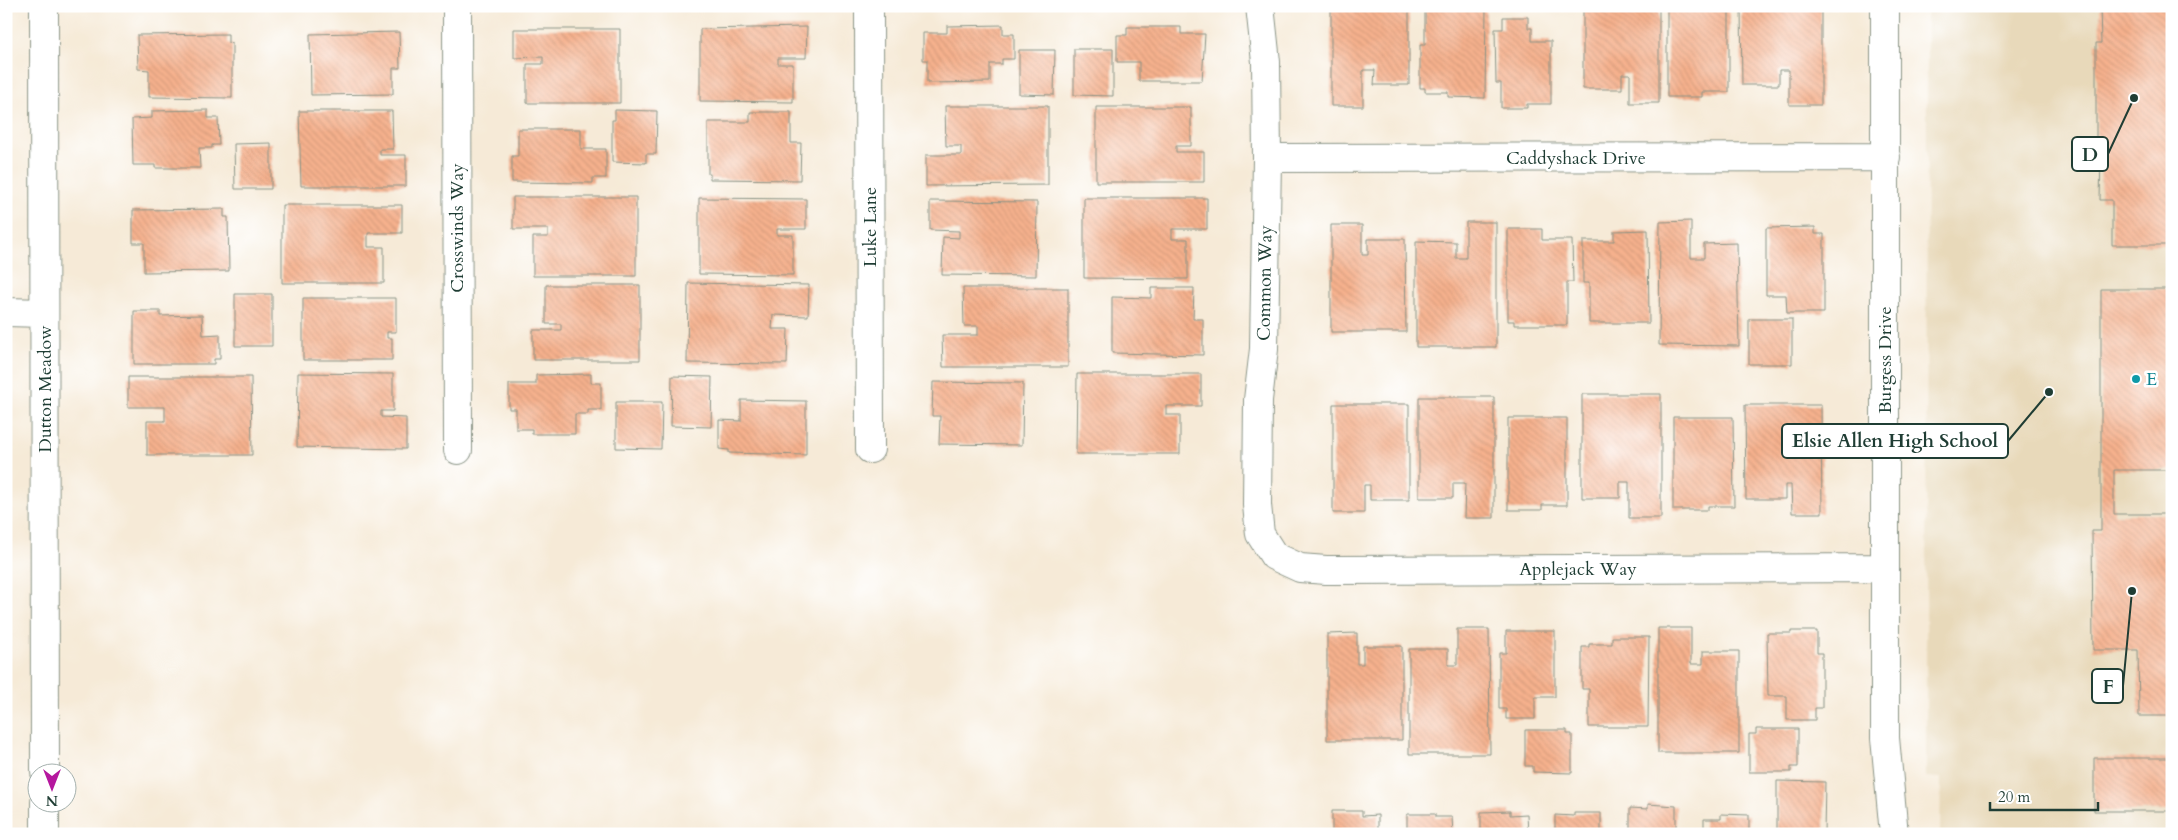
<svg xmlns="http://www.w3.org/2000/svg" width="2178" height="840" viewBox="0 0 2178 840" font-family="Cardo,serif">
<defs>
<pattern id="building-back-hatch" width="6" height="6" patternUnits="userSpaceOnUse" patternTransform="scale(1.25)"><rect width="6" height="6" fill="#f6b18d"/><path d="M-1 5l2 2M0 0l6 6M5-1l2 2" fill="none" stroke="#d2997a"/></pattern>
</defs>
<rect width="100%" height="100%" fill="#fff"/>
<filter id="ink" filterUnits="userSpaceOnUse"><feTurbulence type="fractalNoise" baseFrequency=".02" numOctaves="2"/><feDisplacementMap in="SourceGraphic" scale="10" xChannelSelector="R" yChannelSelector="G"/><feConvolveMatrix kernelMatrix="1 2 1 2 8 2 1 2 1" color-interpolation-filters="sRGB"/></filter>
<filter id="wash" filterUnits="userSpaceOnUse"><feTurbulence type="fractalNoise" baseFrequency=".0096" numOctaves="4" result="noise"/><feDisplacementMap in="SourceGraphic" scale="20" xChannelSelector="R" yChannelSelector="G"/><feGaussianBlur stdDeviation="1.12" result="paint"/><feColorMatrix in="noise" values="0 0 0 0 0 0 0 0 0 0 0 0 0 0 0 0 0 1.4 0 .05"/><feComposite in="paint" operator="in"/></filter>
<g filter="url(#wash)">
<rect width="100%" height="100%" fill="#f6ead7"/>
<path fill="#e8d9ba" d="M 1927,6 L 2172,6 L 2172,834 L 1940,834 L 1941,778 L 1926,777 Z"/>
<g id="blocks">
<path fill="url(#building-back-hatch)" d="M 1331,6 L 1409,6 L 1409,85 L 1374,85 L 1375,70 L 1363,70 L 1363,106 L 1331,106 Z
M 1583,6 L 1659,6 L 1659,103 L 1630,103 L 1630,74 L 1622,74 L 1622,89 L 1583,89 Z
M 1741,6 L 1821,6 L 1821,105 L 1789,105 L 1789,70 L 1779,70 L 1779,85 L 1742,85 Z
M 2100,6 L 2172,6 L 2172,245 L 2112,245 L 2112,200 L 2100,200 L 2101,153 L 2096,153 L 2096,43 L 2101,43 Z
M 1425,7 L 1486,7 L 1485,98 L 1448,97 L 1448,92 L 1425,92 L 1425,88 L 1420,88 L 1420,45 L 1425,45 Z
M 1667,7 L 1729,7 L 1729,92 L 1702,92 L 1702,97 L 1667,97 Z
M 1503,17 L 1528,17 L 1528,28 L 1532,28 L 1532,41 L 1551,41 L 1551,104 L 1527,104 L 1527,108 L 1501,108 L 1501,83 L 1496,83 L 1495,29 L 1503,29 Z
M 1003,25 L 1003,34 L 1014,34 L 1014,59 L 1002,59 L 1002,64 L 990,64 L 990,82 L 927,83 L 927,60 L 923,60 L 923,33 L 947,33 L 947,26 Z
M 807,27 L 806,58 L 778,58 L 778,64 L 793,64 L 793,102 L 700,101 L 700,29 Z
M 1127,27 L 1181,27 L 1181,34 L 1205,34 L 1202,81 L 1139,81 L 1139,62 L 1117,62 L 1117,35 L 1127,35 Z
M 514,29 L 620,29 L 620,103 L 527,103 L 527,64 L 543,64 L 543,57 L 514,58 Z
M 399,32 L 400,68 L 393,68 L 393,94 L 311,95 L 310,34 Z
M 228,34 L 228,43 L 232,44 L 232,98 L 149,97 L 149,70 L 138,69 L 137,35 Z
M 1074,49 L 1113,49 L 1113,96 L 1074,95 Z
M 1019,50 L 1055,50 L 1054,95 L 1019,94 Z
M 945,106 L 1048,106 L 1048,185 L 926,186 L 926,155 L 961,155 L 961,146 L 946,146 Z
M 1096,107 L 1191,107 L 1191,146 L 1176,146 L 1176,152 L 1204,152 L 1204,182 L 1096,182 Z
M 208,110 L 208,118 L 218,118 L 219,145 L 212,145 L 212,148 L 199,148 L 200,168 L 155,168 L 155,165 L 133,165 L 132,119 L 152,118 L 152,111 Z
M 615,110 L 657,111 L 656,154 L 646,154 L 646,163 L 612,162 L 612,120 L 615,120 Z
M 299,111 L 392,111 L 393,149 L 380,149 L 380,155 L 406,155 L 406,186 L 301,186 Z
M 750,112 L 791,112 L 791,143 L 801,143 L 800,180 L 710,179 L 710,174 L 708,174 L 708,122 L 750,122 Z
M 518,129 L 581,129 L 581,149 L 606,149 L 606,178 L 593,178 L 593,183 L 512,182 L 512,156 L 518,156 Z
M 271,143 L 271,189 L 235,189 L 234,144 Z
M 513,197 L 636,197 L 636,276 L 533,276 L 533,237 L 548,237 L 548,229 L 513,229 Z
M 699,198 L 806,199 L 806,229 L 777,229 L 777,235 L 793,235 L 793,275 L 699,274 Z
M 1084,198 L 1207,198 L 1207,229 L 1172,229 L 1172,239 L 1188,239 L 1188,279 L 1084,278 Z
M 930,201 L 1037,202 L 1036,276 L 942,275 L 943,237 L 959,238 L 959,231 L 930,230 Z
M 282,205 L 402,205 L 402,233 L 368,233 L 368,247 L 384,247 L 384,283 L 282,283 Z
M 224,209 L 224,217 L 228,217 L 229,271 L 144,272 L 144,243 L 133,243 L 133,210 Z
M 1691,221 L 1691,258 L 1704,258 L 1704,244 L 1737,243 L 1739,346 L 1659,345 L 1660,222 Z
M 1466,222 L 1496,222 L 1496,347 L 1416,347 L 1416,241 L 1456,242 L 1456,258 L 1466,258 Z
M 1331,225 L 1362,225 L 1362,255 L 1368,255 L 1368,239 L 1405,239 L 1406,332 L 1331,332 Z
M 1815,227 L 1815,234 L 1824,234 L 1824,313 L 1787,313 L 1786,295 L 1766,295 L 1766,228 Z
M 1508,229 L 1542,229 L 1542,240 L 1572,240 L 1573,282 L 1567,282 L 1567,325 L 1514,325 L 1514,321 L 1508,321 Z
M 1648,230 L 1649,323 L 1589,323 L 1589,283 L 1583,283 L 1583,241 L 1614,241 L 1614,231 Z
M 688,283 L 809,285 L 808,316 L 773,315 L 772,329 L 788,329 L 787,364 L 687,363 Z
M 546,285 L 640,285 L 640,360 L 533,360 L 533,330 L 561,330 L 561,324 L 546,324 Z
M 963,288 L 1068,288 L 1068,367 L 943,367 L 942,335 L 978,335 L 978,326 L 964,326 Z
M 1151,288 L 1194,288 L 1193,319 L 1203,319 L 1203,355 L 1112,353 L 1112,297 L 1151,298 Z
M 2101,289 L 2172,289 L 2172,470 L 2114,470 L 2114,514 L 2172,514 L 2172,716 L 2139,716 L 2138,650 L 2093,650 L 2092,531 L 2101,531 Z
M 235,294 L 272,294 L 272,346 L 235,346 Z
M 303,298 L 396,298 L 396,332 L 387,332 L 387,338 L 392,338 L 392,360 L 303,360 Z
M 134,311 L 160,311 L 160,316 L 202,315 L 203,335 L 220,334 L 220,359 L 214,359 L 214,364 L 134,364 Z
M 1749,319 L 1792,319 L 1792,364 L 1749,364 Z
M 298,373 L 393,374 L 393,411 L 381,411 L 381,417 L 406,418 L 406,449 L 297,447 Z
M 591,374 L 591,383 L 601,383 L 601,410 L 588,410 L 588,414 L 575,414 L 575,434 L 532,434 L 532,429 L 516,429 L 516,409 L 509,409 L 509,384 L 536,384 L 536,375 Z
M 1077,374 L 1201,374 L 1201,406 L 1166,406 L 1166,415 L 1180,415 L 1180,454 L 1076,454 Z
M 672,376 L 712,377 L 711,427 L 671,426 Z
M 128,377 L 251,377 L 252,455 L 147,455 L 147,421 L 165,421 L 165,407 L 128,407 Z
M 933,382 L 1023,383 L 1022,445 L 939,444 L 940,416 L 932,416 Z
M 1582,394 L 1661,394 L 1661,518 L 1629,518 L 1629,482 L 1620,482 L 1620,498 L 1582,498 Z
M 1419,397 L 1494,397 L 1494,518 L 1464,518 L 1465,483 L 1453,483 L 1453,498 L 1419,498 Z
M 741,400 L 806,401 L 806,455 L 729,453 L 729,450 L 719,449 L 719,420 L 741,421 Z
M 616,402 L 662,402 L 661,449 L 616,448 Z
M 1333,404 L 1409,404 L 1409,500 L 1370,500 L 1370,485 L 1364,485 L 1364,513 L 1333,513 Z
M 1745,405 L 1821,405 L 1822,513 L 1792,513 L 1791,485 L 1785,485 L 1785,499 L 1746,499 Z
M 1673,417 L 1733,417 L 1734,506 L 1708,506 L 1708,510 L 1673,510 Z
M 1508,418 L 1567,418 L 1567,505 L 1542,505 L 1542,510 L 1508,510 Z
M 1658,628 L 1691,628 L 1691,664 L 1703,664 L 1703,651 L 1739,651 L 1739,753 L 1658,753 Z
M 1457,629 L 1489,629 L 1490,754 L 1409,754 L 1409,649 L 1448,649 L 1448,665 L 1457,665 Z
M 1506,631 L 1555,631 L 1555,697 L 1535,697 L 1535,719 L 1506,719 L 1506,709 L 1499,709 L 1499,653 L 1506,653 Z
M 1791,631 L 1817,631 L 1817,653 L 1822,653 L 1822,708 L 1815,708 L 1815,720 L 1787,720 L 1787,696 L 1768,696 L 1767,633 L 1791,633 Z
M 1357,633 L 1357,664 L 1363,664 L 1363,646 L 1402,646 L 1402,740 L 1327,740 L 1327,634 Z
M 1612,637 L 1649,637 L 1648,727 L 1589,727 L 1589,689 L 1582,689 L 1582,647 L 1589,647 L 1589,644 L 1612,644 Z
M 1756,729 L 1798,729 L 1798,767 L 1791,767 L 1791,772 L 1749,772 L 1749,734 L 1756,734 Z
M 1525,730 L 1567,730 L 1567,734 L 1572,734 L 1572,773 L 1533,772 L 1533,766 L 1525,766 Z
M 2094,758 L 2172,758 L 2172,811 L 2094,811 Z
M 1777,781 L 1825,782 L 1824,834 L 1777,834 Z
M 1648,804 L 1676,806 L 1676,834 L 1630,834 L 1630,808 L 1648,809 Z
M 1332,811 L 1362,811 L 1362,816 L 1378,815 L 1378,834 L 1332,834 Z
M 1510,811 L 1510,815 L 1527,814 L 1528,834 L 1481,834 L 1481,812 Z
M 1574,813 L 1601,813 L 1601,834 L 1555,834 L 1555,815 L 1574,816 Z
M 1407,814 L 1435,814 L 1435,817 L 1452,817 L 1453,834 L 1407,834 Z
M 1721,814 L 1749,815 L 1749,834 L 1704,834 L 1704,819 L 1721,819 Z"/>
</g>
</g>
<g filter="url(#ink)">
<use href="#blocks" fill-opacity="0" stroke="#8a9486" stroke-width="1"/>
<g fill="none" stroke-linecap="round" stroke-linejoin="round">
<g stroke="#8a9486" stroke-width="30">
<path id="minor" d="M 44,6 L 45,772
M 457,6 L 458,450
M 869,6 L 870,449
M 1260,6 L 1266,62 L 1267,158 L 1264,349 L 1258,400 L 1257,505 L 1260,534 L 1274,556 L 1300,568 L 1326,570 L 1884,568
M 1885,6 L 1885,738 L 1894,834
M 1267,158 L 1886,157
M 6,312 L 44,313
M 45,802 L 45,834"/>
</g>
<use href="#minor" stroke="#fff" stroke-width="28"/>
</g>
</g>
<circle fill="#0f9aa8" stroke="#fff" stroke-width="2" cx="2136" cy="379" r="5"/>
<g text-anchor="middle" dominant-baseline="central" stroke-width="5" stroke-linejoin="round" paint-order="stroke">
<g font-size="18" fill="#1f3d34" stroke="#fff">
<text x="1576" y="158">Caddyshack Drive</text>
<text transform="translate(870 227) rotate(-90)">Luke Lane</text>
<text transform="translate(457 228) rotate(-90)">Crosswinds Way</text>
<text transform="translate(1265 283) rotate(-89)">Common Way</text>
<text transform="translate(1885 360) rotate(-90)">Burgess Drive</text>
<text transform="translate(45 389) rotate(-90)">Dutton Meadow</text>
<text x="1578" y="569">Applejack Way</text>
</g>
<g font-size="18" fill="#0d838f" stroke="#fff" text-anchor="start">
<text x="2146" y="379">E</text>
</g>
</g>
<path fill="none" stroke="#1f3d34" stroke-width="2" d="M2134 98L2108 154M2049 392L2008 441M2132 591L2123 686"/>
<g fill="#1f3d34" stroke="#fff" stroke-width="2">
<circle cx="2134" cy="98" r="5"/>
<circle cx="2049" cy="392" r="5"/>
<circle cx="2132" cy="591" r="5"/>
</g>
<g fill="#fff" stroke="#1f3d34" stroke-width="2">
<rect x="2072" y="137" width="36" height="34" rx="5"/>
<rect x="1782" y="424" width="226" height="34" rx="5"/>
<rect x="2092" y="669" width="31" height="34" rx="5"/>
</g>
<g font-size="19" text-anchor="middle" font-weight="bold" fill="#1f3d34">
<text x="2090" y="161">D</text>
<text x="1895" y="447">Elsie Allen High School</text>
<text x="2108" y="693">F</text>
</g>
<rect width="2178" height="840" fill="none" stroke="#fff" stroke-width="25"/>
<g transform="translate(52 788) rotate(180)"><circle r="24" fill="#ffffff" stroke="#a5b1ae"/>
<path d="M0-4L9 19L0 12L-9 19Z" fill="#b5179e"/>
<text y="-8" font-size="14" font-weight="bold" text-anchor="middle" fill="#1f3d34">N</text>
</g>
<path d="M1990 802v8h108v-8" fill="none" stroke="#1f3d34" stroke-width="2.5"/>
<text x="1998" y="802" font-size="15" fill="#1f3d34" stroke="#ffffff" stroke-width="4" paint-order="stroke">20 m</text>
</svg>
